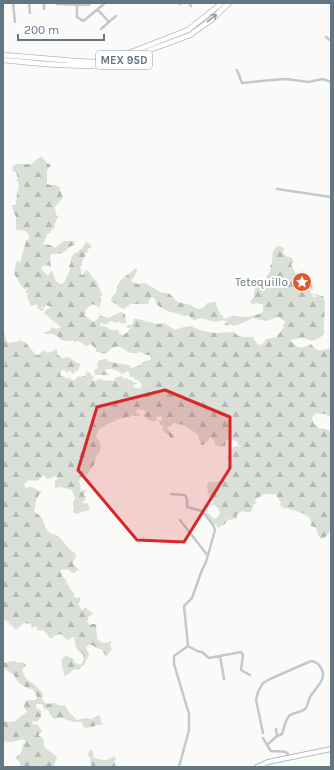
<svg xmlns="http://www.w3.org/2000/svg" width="334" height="770" viewBox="0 0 334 770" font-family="Karla,sans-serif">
<defs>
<pattern id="forest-firs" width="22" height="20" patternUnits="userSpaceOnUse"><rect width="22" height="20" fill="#dadfd7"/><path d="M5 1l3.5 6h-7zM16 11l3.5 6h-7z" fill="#b4b9b4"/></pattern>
</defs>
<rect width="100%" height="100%" fill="#fafaf8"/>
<path fill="url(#forest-firs)" d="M 42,157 L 47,163 L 51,165 L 47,171 L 47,184 L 48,184 L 48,183 L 49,185 L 56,185 L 56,186 L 60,187 L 60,191 L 61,191 L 61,193 L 63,198 L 55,207 L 56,215 L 58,216 L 55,224 L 54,229 L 52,229 L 51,232 L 46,235 L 47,236 L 43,244 L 50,245 L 55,248 L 64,241 L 74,241 L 75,245 C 69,246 68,249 64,252 C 60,254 55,254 51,254 C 49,259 52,263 50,268 L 49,265 L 43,266 L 41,269 L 48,276 L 51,271 L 52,271 L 56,281 L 60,284 L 64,283 L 70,270 L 69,266 L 71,263 C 70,254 75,254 80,250 C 83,247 85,244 86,241 L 88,243 L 90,244 L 91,248 L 89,248 L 87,253 L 85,253 L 85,255 L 86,255 L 82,261 L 82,265 L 80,267 L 81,270 L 81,275 L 83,275 L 85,271 C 90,271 89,272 92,277 C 93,279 95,280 98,282 L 97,283 L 102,294 L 100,298 L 102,298 L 99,308 L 97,307 L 98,306 L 92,304 L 87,308 L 85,312 L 86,313 L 84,315 L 93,322 L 98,319 L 100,314 L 101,316 L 108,318 L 121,312 L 125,314 L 126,323 L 124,324 L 122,323 L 120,324 L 119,323 L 121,322 L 119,321 L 118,323 L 110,321 L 108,323 L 104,325 L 101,322 L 100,325 L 105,327 L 107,327 L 110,330 L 112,329 L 115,331 L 117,329 L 119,332 L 119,334 L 123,335 C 128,333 128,330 132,327 L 132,326 L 130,328 L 125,327 L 128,326 L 127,325 L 132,325 L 134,319 L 137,319 L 158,324 L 164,323 L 175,330 L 184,327 L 192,326 C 196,330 211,333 217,333 C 223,333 228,332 234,332 C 237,337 247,338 253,337 L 257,344 L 262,345 L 266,339 L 273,338 L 274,337 L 276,338 C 278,334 282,331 284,327 L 283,325 L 286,322 L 278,317 L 266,321 L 253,318 L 238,325 L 236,325 L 234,326 L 230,324 L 229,326 L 224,324 L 227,322 L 226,321 L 223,320 L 216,322 L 200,318 L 195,320 L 192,319 L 188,315 L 185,316 C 175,312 162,312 155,302 L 156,300 L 152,297 L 149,300 L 149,303 L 148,304 L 130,304 L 124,309 C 121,308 119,308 117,304 L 111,302 L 112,297 L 116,293 L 117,287 L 120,281 L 136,268 L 137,271 L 132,280 L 132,282 L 138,284 L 143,283 L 147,284 L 162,293 L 162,292 L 170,294 L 177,302 L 191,305 L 195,308 L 199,309 L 205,307 L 207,303 L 208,303 L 213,302 L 216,302 L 216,304 L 220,314 L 223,315 L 223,318 L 226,319 L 230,316 C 240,317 255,318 263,312 L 263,307 L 264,305 L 257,303 L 252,304 L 250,302 L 254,297 L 254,291 L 257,286 L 256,284 L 265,280 C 267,275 270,273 271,268 L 270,267 C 275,259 269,251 278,246 L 283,247 L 284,250 L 282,252 L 286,256 L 292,258 L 294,262 L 291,263 L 292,264 L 291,265 L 292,266 L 295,273 L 298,274 L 302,271 L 303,272 L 301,274 C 301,278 307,281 311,281 L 310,282 L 312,284 L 313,291 L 311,289 L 310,291 L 311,294 L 314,293 L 312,295 L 313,297 L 316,297 L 316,296 L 314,296 L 315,294 L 322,296 L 323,296 L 325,301 L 324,324 C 323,326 324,328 324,331 C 323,337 317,340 311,341 C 306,337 296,338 290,340 C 298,348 299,350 311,344 C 317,352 322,351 331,348 L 331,419 L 329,416 L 326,415 L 327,414 L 321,414 L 316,413 L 312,417 C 313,425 315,425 321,429 L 322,428 L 328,430 L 331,432 L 331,531 L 324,538 L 321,539 L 319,536 L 318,536 C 317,531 318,527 311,526 C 312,519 309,516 303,514 L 303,513 L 301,513 C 297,510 292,511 287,508 L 285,509 L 283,507 L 282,508 L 280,505 L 281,503 L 276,495 L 274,494 L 271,495 L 271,494 L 264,494 L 255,500 L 256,504 L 254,504 L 251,512 L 246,512 L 242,511 L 241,513 L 240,512 L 236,516 L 238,518 L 231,520 L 230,519 L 228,520 L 226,523 L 218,528 L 215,524 L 211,523 L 205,514 L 207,512 C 210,514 211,517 214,519 L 218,517 L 220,513 L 218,508 L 214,505 L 211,505 L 213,502 L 210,501 L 209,493 L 206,492 L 208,491 L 207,485 L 209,482 L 215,482 L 216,481 L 217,482 L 226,479 L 226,477 L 227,477 L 227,472 L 228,470 L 228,465 L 229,464 L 227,459 L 227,457 L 230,456 L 232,448 L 236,446 L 241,447 L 241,446 L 239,446 L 236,441 L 227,439 L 225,442 L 226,445 L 221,447 L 216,445 L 213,439 L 210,437 L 208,441 L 203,445 L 201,445 L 198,435 C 194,432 191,429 187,427 C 183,424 178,424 173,423 L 171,426 L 167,427 L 168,430 L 174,436 L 174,438 L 170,438 L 169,435 L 165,433 L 162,429 L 163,427 L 165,426 L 161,425 L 159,421 L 163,419 L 161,416 L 158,417 L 157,415 L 156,418 L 157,420 C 151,424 148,419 143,415 L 147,412 L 142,410 L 137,409 L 136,413 L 138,413 L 141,416 L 133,416 L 130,414 L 131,416 C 126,417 122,419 117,419 L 114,422 L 113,422 L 105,425 L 105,426 C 99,428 97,431 96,436 L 101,446 C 100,450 100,454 96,456 L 95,463 L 88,473 L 88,474 L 86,474 L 83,476 L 79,481 L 81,489 L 80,491 L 86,490 L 84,493 L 84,496 L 86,497 L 84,502 L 83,501 L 82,503 L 87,503 L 90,508 C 88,510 86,512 83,511 C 81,513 77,514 75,514 L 73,512 L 74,508 L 73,503 L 75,498 L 72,490 L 61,487 L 55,488 L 55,481 L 58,478 L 57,478 L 56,476 L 48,479 L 47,479 L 44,475 L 37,481 L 36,480 L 35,481 L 29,480 L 24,484 L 25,488 C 31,486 33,487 39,491 L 42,490 C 40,494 37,497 36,501 C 35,504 36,506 34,510 L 35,511 L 34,512 C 36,513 38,514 40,516 C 46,522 42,528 53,535 L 54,533 L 55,535 C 65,539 65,548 75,553 L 76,558 L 73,561 L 73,564 L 80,571 L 77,570 L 75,573 L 71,572 L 68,569 L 66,570 L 64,569 L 60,571 L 63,578 L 66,579 C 67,586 71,589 75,595 L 73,596 L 76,598 L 80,597 L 80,602 L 78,603 L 81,609 L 83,610 L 84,608 L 86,608 L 93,614 L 89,616 L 87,622 L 90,625 L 92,624 L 96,624 L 97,639 L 102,643 L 106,642 L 108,643 L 110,641 L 113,643 L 110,643 L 110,645 L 112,650 L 106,656 L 101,649 L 96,648 C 94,645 91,645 88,645 L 86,648 L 89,654 L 87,659 L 86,660 L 85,664 L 83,666 L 81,666 L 81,668 L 78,670 L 74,669 L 70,673 L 65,676 L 64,675 C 64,669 60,665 62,658 L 68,655 L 68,657 L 74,659 L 74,662 L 80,665 L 83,661 L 84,657 L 83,656 L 84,655 L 80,652 L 79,652 L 76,647 L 74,637 L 67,640 L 61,634 L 53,636 L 53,639 L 50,638 L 48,636 L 47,634 L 43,630 L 40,631 L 41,630 L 36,630 L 38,628 L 37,627 L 34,626 L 32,629 L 31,624 L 24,623 L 16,630 L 12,625 L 10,625 L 9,622 L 7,623 L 8,621 L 5,620 L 3,621 L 3,366 L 5,364 L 3,361 L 3,333 L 5,334 L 5,338 L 6,338 L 8,343 L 19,341 L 20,339 L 21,340 L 21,341 L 25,342 L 36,355 L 39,355 L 43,350 L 48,353 L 55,350 L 55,348 L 57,350 L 58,355 L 62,358 L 69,357 L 74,361 L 81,364 L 79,367 L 79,369 L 77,371 L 74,371 L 75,373 L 73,374 L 69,370 L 68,373 L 65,371 L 66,370 L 65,369 L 65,370 L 62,370 L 60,373 L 61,376 L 67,378 L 70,378 L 71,380 L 75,380 L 78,376 L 80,377 L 85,376 L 87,372 L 89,372 L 94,378 L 92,380 L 95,381 L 102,378 L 101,380 C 105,381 110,380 114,381 L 115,378 L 121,376 L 125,379 L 128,378 L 129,380 L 132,380 L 133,382 L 137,383 L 134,385 L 133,387 L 140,389 L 142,385 C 140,382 138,379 134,379 L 134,377 L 130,377 L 129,373 L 127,371 L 122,374 C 117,369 110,368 103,370 L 105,370 L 107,373 L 110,375 L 95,375 L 94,372 L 94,370 L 98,368 L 97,365 L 98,361 L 104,359 L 108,359 L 107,361 C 114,363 122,364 129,365 L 131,368 L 139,366 L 144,361 L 151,360 L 150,355 L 145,355 L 141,352 C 138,353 134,353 131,353 C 125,351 121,345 115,347 C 112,347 110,351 107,352 L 107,354 L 105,353 L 101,354 L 100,352 L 96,352 L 96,349 L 91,344 L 86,346 C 81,343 80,340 74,342 L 73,340 C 69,341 64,342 60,339 C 57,337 59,337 55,335 C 51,333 48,335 43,333 L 51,330 L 51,327 L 57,329 L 61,327 C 58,324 54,322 51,319 C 49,318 47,315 44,313 L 45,311 L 49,308 L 50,309 L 51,307 L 49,306 L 45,305 L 45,307 L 42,307 L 41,306 L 41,308 L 44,308 L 44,310 L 41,311 L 37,307 L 37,304 L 31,306 L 27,297 L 28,293 L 25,292 L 28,288 L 25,289 C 21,286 20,284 18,280 C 17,277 15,276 14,273 L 15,272 L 14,271 L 15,270 L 16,262 L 18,261 L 20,263 L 26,241 L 30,237 L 26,231 L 20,230 L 19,231 L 16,229 L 16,217 L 13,210 L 12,205 L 14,205 L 16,204 C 17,198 16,194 19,188 L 18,187 L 19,186 L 18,181 L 16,181 L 18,178 L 16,172 L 13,171 L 12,167 L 16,164 L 31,164 L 39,158 Z
M 16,660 L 17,663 L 21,662 L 24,663 L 26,665 L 22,670 C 25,677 26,681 33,683 C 36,687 40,689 43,694 L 42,699 C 46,705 46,704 54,703 C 58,705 60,706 65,705 L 68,711 L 77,720 L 85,718 L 92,719 L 98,715 L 100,716 L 101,722 L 103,724 L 99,725 L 97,725 L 91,727 L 90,726 L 88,729 L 86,727 L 85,728 L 82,725 L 82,722 L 74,722 L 69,720 L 68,721 L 68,720 L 61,718 L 54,719 L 50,714 L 48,710 L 44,709 L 42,704 L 36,704 L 36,708 L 41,711 C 42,716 41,718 36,722 L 32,721 L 33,725 L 37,724 L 42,731 L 39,734 L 39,736 L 42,737 L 40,738 L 44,739 C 42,750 48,749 56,756 L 57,758 L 55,762 L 54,767 L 24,767 L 21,766 L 19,761 L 16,759 L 16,757 C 22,754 22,750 23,744 L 25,743 L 26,741 L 21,739 C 16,742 9,743 3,741 L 3,721 L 9,722 L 16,721 L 17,719 L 18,719 C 21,715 24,715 27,711 L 24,708 L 25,701 C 29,699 33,701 37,699 L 37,697 L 34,691 L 32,689 L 27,688 L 19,683 L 13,674 L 8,671 L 3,667 L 3,661 L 5,663 L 12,661 L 14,662 Z
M 89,750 L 92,750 L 94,755 L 93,757 C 99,760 108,762 114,756 L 116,759 L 114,761 L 116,767 L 92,767 L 90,761 L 90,757 L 88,756 Z"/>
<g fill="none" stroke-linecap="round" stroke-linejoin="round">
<g stroke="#b5babe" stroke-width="6">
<path id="primary" d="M 257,767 L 268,762 L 331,749"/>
</g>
<g stroke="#b4b9bd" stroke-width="6">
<path id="highway" d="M 3,55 L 75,61 L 94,62 L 107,61 L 129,53 L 188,30 L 222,3
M 3,60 C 23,62 42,64 62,65 C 81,66 97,67 115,63 L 190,35 L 211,20 L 229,3"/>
</g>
<path stroke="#c3c8cc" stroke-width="2.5" d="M 13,3 L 15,22
M 29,3 L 30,13
M 44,3 L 44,9
M 56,3 L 57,4 L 88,5 L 91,3
M 77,3 L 77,17 L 83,21 L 86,19 L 105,3
M 189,3 L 191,6
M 180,4 L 182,3
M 98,10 L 109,22 L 116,16
M 101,29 L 109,22
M 326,37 L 331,41
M 237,70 L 242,83 L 272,80 L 286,79 L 308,82 L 323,79 L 331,82
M 277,189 L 331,197
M 171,494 L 185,495 L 187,499 L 187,507 L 202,511 L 213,525 L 215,530 L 206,562 L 202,570 L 192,598 L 184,606 L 188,646 L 174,656 L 174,664 L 189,714 L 189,730 L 179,767
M 180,520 L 208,556
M 188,646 L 197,651 L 202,652 L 209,658 L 241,652 L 243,655 L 241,670 L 250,675
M 220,656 L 224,679
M 276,729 L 277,736
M 263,733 L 256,700 L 258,692 L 263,683 L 270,679 L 311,661 C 316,662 318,663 321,668 C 328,679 315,688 310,697 C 308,701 308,706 305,709 C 301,713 293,712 289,716 C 285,721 284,728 282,734 L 277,736 L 267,745
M 263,738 L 267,745 L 271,751 C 279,752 286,749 290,757"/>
<use href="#primary" stroke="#fff" stroke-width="4"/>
<use href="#highway" stroke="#fff" stroke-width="4.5"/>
</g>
<defs><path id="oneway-shaft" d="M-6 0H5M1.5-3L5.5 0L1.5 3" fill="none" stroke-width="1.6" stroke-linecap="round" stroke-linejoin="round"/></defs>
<use stroke="#939fa8" href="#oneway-shaft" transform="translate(212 18) rotate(-40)"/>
<path fill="#d62828" fill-opacity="0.2" stroke="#d62828" stroke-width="3" stroke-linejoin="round" d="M 165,390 L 230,417 L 230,468 L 184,542 L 137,540 L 78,470 L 97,407 Z"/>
<defs>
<g id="sight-disc" transform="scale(1)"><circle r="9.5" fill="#e4572e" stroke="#fff"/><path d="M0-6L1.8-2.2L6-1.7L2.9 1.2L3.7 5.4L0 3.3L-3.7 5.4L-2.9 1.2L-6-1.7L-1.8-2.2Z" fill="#fff"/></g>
</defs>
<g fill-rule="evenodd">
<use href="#sight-disc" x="302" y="282"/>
</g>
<g text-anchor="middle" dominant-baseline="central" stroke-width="4" stroke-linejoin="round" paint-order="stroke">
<rect fill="#fff" stroke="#939fa8" stroke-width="1" x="96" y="51" width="56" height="18" rx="3"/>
<g font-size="11" font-weight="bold" fill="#657683">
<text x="124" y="60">MEX 95D</text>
</g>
<g font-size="12" fill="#657683" stroke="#fff" text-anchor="end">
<text x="288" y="282">Tetequillo</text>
</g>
</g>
<rect width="334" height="770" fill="none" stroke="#657683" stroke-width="8"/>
<path d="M18 34v6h86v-6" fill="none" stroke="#657683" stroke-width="2"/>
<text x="24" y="34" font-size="12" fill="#657683" stroke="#ffffff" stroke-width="3" paint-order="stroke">200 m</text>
</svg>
